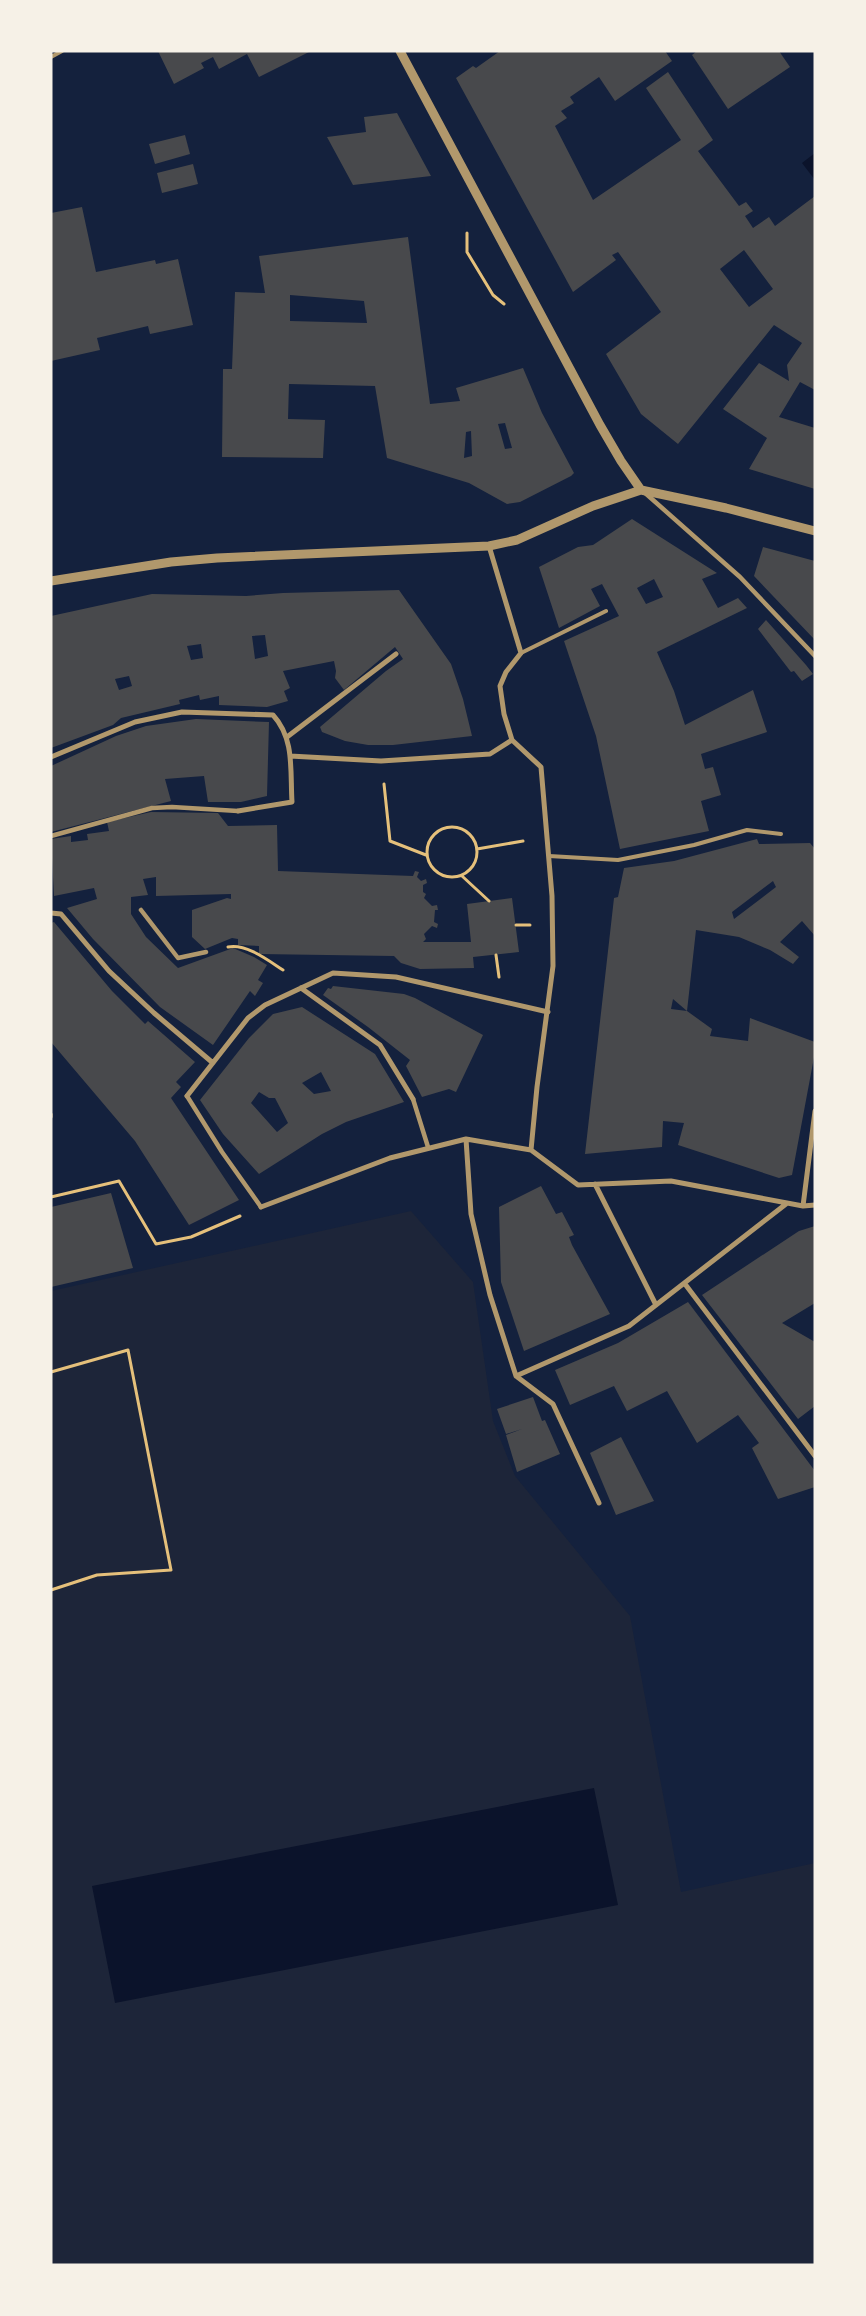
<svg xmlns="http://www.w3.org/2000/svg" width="866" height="2316" viewBox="0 0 866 2316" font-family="Mulish,sans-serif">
<rect width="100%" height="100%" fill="#14213d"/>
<path fill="#1d2539" d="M 411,1211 L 473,1282 L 493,1421 L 515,1476 L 630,1616 L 681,1892 L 815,1863 L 815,2265 L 51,2265 L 51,1291 Z"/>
<path fill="#0b132b" d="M 815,153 L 815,180 L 802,163 Z
M 594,1788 L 618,1905 L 115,2003 L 92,1886 Z"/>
<path fill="#48494c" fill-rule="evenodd" d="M 158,51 L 311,51 L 259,77 L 247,54 L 219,69 L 213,57 L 201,63 L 204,68 L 174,84 Z
M 500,51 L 665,51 L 672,61 L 615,101 L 599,77 L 570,97 L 574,103 L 561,111 L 567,118 L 555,126 L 593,200 L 681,140 L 646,88 L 668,72 L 713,140 L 698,151 L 739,206 L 746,202 L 753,211 L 745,216 L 753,228 L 769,217 L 775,226 L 815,196 L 815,390 L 800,382 L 779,417 L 815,428 L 815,489 L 749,469 L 767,438 L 723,409 L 759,363 L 789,381 L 787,365 L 802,343 L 774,325 L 678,444 L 641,414 L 606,354 L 661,312 L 618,252 L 612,255 L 616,260 L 573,292 L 456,78 L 473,66 L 476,68 ZM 744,250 L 773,289 L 749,307 L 720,269 Z
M 697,51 L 779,51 L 790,67 L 728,109 L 692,55 Z
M 397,113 L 431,176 L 353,185 L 327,137 L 366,132 L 364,117 Z
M 185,135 L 190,154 L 155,164 L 149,144 Z
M 193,164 L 198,184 L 162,193 L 157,173 Z
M 82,207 L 96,272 L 155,260 L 156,264 L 178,259 L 193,325 L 150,334 L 148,326 L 97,338 L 100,350 L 51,361 L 51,213 Z
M 408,237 L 430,404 L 460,401 L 456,388 L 523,368 L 542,413 L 574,473 L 571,476 L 520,502 L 507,504 L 469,483 L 387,458 L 375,386 L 289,384 L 288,419 L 325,420 L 323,458 L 222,457 L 223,369 L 232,369 L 235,292 L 265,293 L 259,256 ZM 290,295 L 364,301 L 367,323 L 290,321 ZM 505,423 L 512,448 L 505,449 L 498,424 ZM 471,431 L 472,456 L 464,458 L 466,432 Z
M 632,519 L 717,573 L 702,579 L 718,608 L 738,598 L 747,608 L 657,652 L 674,691 L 685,725 L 753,690 L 767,732 L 701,754 L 705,769 L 713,767 L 721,795 L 701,801 L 709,831 L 620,849 L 596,736 L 564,641 L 619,616 L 602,584 L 591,589 L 600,606 L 559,628 L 539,567 L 578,547 L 593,545 ZM 654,579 L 663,597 L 646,604 L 637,588 Z
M 763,547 L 815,561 L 815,640 L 754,576 Z
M 399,590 L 451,664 L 463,699 L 472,736 L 393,745 L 368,745 L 345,741 L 322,732 L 320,727 L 386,671 L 403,659 L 395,647 L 344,690 L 335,678 L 336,671 L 334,661 L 283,671 L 290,688 L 284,691 L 288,701 L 267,707 L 219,705 L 219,696 L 200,700 L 199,695 L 179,700 L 180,704 L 121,718 L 113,725 L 51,748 L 51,616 L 152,594 L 246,596 L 283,593 ZM 265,635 L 268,656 L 255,659 L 252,636 ZM 201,644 L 203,658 L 191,660 L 187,646 ZM 129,676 L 132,686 L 119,690 L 115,679 Z
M 766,620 L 806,665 L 813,674 L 802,681 L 794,671 L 791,672 L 758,629 Z
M 196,719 L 269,722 L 267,796 L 241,802 L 208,802 L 204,776 L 165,779 L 171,801 L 51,832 L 51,766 L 116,736 L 146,726 Z
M 151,812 L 218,813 L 228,826 L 277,825 L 278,871 L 413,876 L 415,871 L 419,872 L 417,877 L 421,881 L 426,879 L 427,883 L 423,885 L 423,892 L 426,894 L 424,898 L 432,906 L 437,905 L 438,910 L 435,910 L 434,922 L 438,924 L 437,928 L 432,926 L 424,934 L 426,939 L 423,942 L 471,942 L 467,904 L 512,898 L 519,952 L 473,957 L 474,968 L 420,969 L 401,963 L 394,956 L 259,954 L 259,946 L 238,945 L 238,939 L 232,938 L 205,949 L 192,937 L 192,910 L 227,898 L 231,899 L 231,894 L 156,896 L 156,877 L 143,879 L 148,895 L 131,897 L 131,914 L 146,937 L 178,968 L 233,948 L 254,957 L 267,965 L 258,980 L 263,983 L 255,996 L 250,991 L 213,1045 L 160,1007 L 93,939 L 67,908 L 97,899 L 94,888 L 54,896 L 51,839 L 71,836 L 71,842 L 88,840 L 87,834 L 109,831 L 107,822 Z
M 757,839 L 759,844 L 810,843 L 815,849 L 815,936 L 802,921 L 780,942 L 799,957 L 793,964 L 770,950 L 739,937 L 696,930 L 687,1011 L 673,999 L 671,1009 L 687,1011 L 712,1029 L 710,1036 L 748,1041 L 750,1018 L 815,1042 L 815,1052 L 792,1175 L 779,1178 L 678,1145 L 684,1123 L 663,1121 L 662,1147 L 585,1154 L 614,898 L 618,897 L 624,868 L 674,861 ZM 773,881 L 776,887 L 734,919 L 732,912 Z
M 54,922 L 112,991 L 145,1024 L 148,1021 L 195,1062 L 176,1082 L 181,1087 L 171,1098 L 239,1200 L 189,1225 L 135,1141 L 51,1042 L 51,923 Z
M 333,986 L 404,994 L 415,998 L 483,1035 L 456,1092 L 449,1089 L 422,1097 L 406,1066 L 410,1060 L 368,1027 L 323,995 L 328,988 L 331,989 Z
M 302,1007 L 375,1054 L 404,1102 L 346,1122 L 322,1134 L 259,1174 L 223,1134 L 200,1100 L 249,1038 L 273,1014 ZM 321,1072 L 331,1091 L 314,1094 L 302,1083 ZM 259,1092 L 269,1098 L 275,1098 L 288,1123 L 277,1132 L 251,1103 Z
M 541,1186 L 556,1214 L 562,1212 L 574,1235 L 569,1237 L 572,1245 L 610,1314 L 524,1351 L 501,1282 L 499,1207 Z
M 111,1193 L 133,1268 L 51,1287 L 51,1207 Z
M 815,1226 L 815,1303 L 782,1323 L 815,1342 L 815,1406 L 798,1419 L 702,1295 L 799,1231 Z
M 688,1302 L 815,1471 L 815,1487 L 778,1499 L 752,1448 L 759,1443 L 738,1415 L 697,1443 L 667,1391 L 627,1411 L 614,1386 L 570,1405 L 555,1370 L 618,1343 Z
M 533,1397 L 542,1421 L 545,1420 L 560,1454 L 517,1472 L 506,1435 L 522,1429 L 506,1434 L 497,1409 Z
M 621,1437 L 654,1501 L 616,1515 L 590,1453 Z"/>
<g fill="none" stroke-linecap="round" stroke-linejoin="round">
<path stroke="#e5c07b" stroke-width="3" d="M 467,233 L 467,252 L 493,295 L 504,304
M 384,784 L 390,841 L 426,855
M427 852a25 25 0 1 1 50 0a25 25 0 1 1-50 0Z
M 477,849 L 523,841
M 462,876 L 489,901
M 516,925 L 530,925
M 228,947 C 246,943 269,961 283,970
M 496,955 L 499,977
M 51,1114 L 51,1117
M 51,1197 L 119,1181 L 156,1244 L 191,1237 L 240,1216
M 51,1372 L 128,1350 L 171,1570 L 97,1575 L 51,1590"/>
<path stroke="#b1986c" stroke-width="4" d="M 51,57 L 62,51
M 521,653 L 606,611
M 549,856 L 618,860 L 694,845 L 747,830 L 781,834"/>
<path stroke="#b1986c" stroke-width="4.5" d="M 644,492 L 740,577 L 815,656
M 51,836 L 152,808 L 172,807 L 238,811
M 141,910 L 178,958 L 206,952
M 187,1096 L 222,1152 L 261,1207
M 413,1099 L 428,1147"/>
<path stroke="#b1986c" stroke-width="5" d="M 489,546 L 521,653 L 506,672 L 500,686 L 504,714 L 512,740 L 541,767 L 552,896 L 553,966 L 537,1087 L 531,1150
M 287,737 L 396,654
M 290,756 L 381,761 L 490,754 L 512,740
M 51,757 L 135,722 L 182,712 L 273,715 C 295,739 290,771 292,802 L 238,811
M 51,913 L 61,914 L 109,971 L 154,1013 L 213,1063
M 301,988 L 380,1045 L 413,1099
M 187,1096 L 248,1018 L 265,1005 L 333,973 L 396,977 L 548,1012
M 466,1139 L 471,1214 L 490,1295 L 516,1376 L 553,1404 L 599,1503
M 595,1184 L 656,1305 L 786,1204
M 803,1206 L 815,1111
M 261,1207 L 390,1158 L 466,1139 L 531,1150 L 578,1185 L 671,1181 L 803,1206 L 815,1205
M 685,1284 L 815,1456
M 516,1376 L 629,1326 L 656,1305"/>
<path stroke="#b1986c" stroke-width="9" d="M 400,51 L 600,425 L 621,461 L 641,490
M 641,490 L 726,508 L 815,531
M 51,581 L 171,562 L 217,558 L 489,546 L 517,540 L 593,506 L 641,490"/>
</g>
<rect width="866" height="2316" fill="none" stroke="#f6f1e7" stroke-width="105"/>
</svg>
